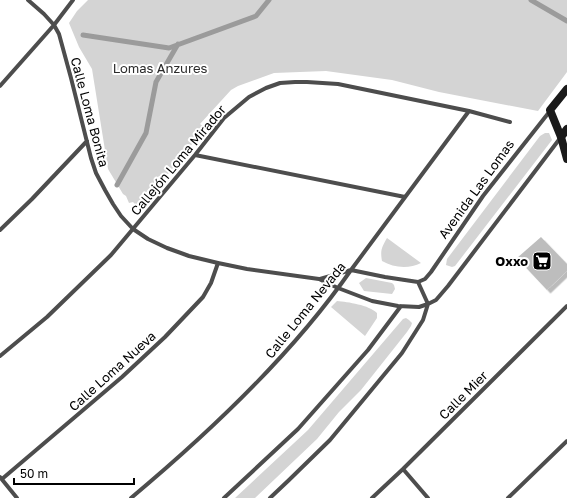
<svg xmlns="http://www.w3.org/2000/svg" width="567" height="498" viewBox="0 0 567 498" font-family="'Golos Text',sans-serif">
<defs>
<filter id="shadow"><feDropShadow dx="3.5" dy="3.5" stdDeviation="0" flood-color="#0004"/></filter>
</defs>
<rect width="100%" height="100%" fill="#fff"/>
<path fill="#d4d4d4" d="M 88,0 L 567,0 L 567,72 L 538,111 L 439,92 L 392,80 L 326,71 L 274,73 L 238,86 L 231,90 L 200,124 L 205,128 L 164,179 L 159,176 L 136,205 L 133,202 L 129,203 L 126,196 L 123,194 L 108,169 L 92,69 L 79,47 L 69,23 L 77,11 Z
M 545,133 L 549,133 L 552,140 L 455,266 L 452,267 L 446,265 L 447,259 L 540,136 Z
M 387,238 L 421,263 C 409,269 394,268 382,261 C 380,250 382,247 387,238 Z
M 366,278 L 392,283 L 394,285 L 395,289 L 392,294 L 364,291 L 359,283 Z
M 337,301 C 348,302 369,305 377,313 L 377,318 L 365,336 L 331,307 Z
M 406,318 L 409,320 L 412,323 L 411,326 L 407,332 L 361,390 L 339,412 L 317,439 L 255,498 L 235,498 L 308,430 L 403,319 Z"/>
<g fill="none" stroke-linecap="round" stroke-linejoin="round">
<path stroke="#9b9b9b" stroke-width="5" d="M 531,0 L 567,21
M 83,35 L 169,48 L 256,16 L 269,0
M 117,185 L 146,133 L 156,82 L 178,44"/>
</g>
<path fill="#bdbdbd" filter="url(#shadow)" d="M 541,237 L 567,264 L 567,271 L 547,290 L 517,258 Z"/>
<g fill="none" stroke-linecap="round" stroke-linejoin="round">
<path stroke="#4d4d4d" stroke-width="4" d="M 28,0 L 44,14 L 54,25 L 59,34 L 71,78 L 91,158 L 96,173 L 105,190 L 113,204 L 121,216 L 133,229 L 148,239 L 167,248 L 189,256 L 218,263 L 247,269 L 319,279 L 338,288 L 372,301 L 398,306 L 419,307 L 428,304 L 436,300 L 448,286 L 561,137
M 0,86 L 54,25 L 73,0
M 195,155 L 405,197
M 0,230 L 32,199 L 87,141
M 320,279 L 351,270 L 385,277 L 418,282
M 418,282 L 425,279 L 431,272 L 483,196 L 550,111
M 0,356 L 47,317 L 111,255 L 195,155 L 224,118 L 249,97 L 266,88 L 280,83 L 295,82 L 307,82 L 338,84 L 469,111 L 510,122
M 403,469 L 428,498
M 0,477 L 17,498
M 2,479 L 122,377 L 165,337 L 203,297 L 211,283 L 218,263
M 131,498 C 210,432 292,355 351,270 L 469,111
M 224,498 L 298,429 L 368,350 L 401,306
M 270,498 L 289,480 L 330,440 L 402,353 L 423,320 L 428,304 L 418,282
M 372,498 L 403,469 L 567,306
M 508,498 L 567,441"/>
<path stroke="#1a1a1a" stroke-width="8" d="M 567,89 L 550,110 L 561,137 L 567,159
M 561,137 L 567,129"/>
</g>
<defs>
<g id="supermarket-square" transform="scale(1)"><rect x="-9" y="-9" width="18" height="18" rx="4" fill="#000" stroke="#fff"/><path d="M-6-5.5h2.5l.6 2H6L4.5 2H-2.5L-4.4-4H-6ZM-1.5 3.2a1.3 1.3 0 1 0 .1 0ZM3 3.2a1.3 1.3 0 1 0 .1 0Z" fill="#fff"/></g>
</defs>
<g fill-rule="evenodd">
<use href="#supermarket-square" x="542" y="261"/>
</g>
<g text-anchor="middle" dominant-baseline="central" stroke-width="4" stroke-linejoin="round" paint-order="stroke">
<g font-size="13" fill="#2b2b2b" stroke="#fff">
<text x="160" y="68">Lomas Anzures</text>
</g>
<g font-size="13" fill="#000" stroke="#fff">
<text transform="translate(90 112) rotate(75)">Calle Loma Bonita</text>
<text transform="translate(178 160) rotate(-50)">Callejón Loma Mirador</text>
<text transform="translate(476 189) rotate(-54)">Avenida Las Lomas</text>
<text transform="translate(305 310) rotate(-51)">Calle Loma Nevada</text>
<text transform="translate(112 371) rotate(-42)">Calle Loma Nueva</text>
<text transform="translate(463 395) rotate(-45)">Calle Mier</text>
</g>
<g font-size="13" font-weight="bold" fill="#000" stroke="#fff" text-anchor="end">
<text x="528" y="261">Oxxo</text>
</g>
</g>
<path d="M14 478v6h120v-6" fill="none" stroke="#000000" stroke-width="2"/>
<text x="20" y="478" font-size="12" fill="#000000" stroke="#ffffff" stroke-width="3" paint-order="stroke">50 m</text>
</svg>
